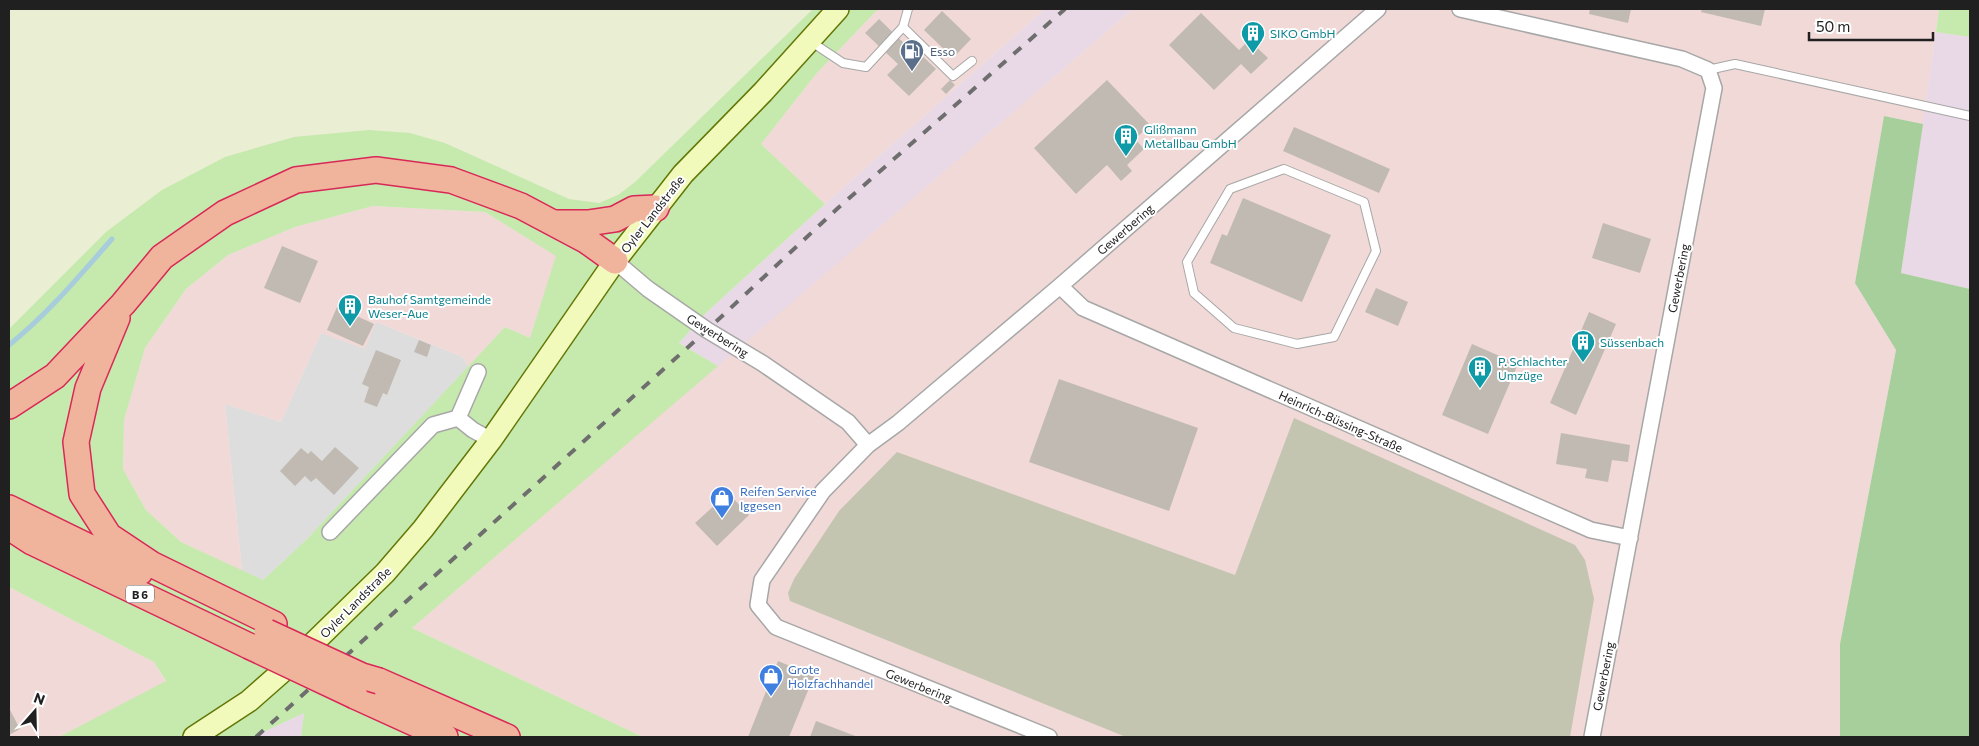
<svg xmlns="http://www.w3.org/2000/svg" width="1979" height="746" viewBox="0 0 1979 746" font-family="Commissioner,sans-serif">
<rect width="100%" height="100%" fill="#f0ede6"/>
<path fill="#dedddd" d="M 376,322 L 463,357 L 468,367 L 307,539 L 263,580 L 242,571 L 225,404 L 281,422 L 321,333 Z"/>
<path fill="#f0d9d6" d="M 878,9 L 1045,9 L 825,204 L 761,144 L 816,74 Z
M 1133,9 L 1939,9 L 1923,124 L 1884,116 L 1855,283 L 1896,350 L 1840,644 L 1840,737 L 643,737 L 412,628 Z
M 373,206 L 485,212 L 557,256 L 530,338 L 505,327 L 468,367 L 463,357 L 376,322 L 365,349 L 321,333 L 281,422 L 225,404 L 242,571 L 181,542 L 146,510 L 123,469 L 124,420 L 145,348 L 186,289 L 228,255 L 295,227 Z
M 9,587 L 154,662 L 166,682 L 59,737 L 9,737 Z"/>
<path fill="#e9d8e5" d="M 1045,9 L 1133,9 L 718,366 L 679,343 L 707,312 L 825,204 Z
M 1936,32 L 1970,37 L 1970,289 L 1901,273 Z
M 304,713 L 301,737 L 253,737 Z"/>
<path fill="#c3c5b1" d="M 1294,418 L 1575,545 L 1585,560 L 1594,599 L 1570,737 L 1126,737 L 790,601 L 788,593 L 794,579 L 839,511 L 897,452 L 1235,575 Z"/>
<path fill="#eaeed2" d="M 9,9 L 813,9 L 635,182 L 618,195 L 599,203 L 569,199 L 445,143 L 410,133 L 106,232 L 9,329 Z"/>
<path fill="#c6e9ad" fill-rule="evenodd" d="M 813,9 L 878,9 L 816,74 L 761,144 L 825,204 L 707,312 L 679,343 L 718,366 L 412,628 L 643,737 L 301,737 L 304,713 L 253,737 L 59,737 L 166,681 L 154,662 L 9,587 L 9,329 L 106,232 L 162,190 L 225,157 L 294,137 L 369,130 L 410,133 L 445,143 L 569,199 L 599,203 L 618,195 L 635,182 ZM 373,206 L 485,212 L 556,256 L 530,338 L 505,327 L 307,539 L 263,580 L 181,542 L 146,510 L 123,469 L 124,420 L 145,348 L 186,289 L 228,255 L 295,227 Z
M 1939,9 L 1970,9 L 1970,37 L 1936,32 Z"/>
<path fill="#a7cf9b" d="M 1884,116 L 1923,124 L 1901,273 L 1970,289 L 1970,737 L 1840,737 L 1840,644 L 1896,350 L 1855,283 Z"/>
<g fill="none" stroke-linecap="round" stroke-linejoin="round">
<path stroke="#a7cddd" stroke-width="5" d="M 9,345 C 48,314 79,276 112,239"/>
</g>
<path fill="#c1bab2" d="M 1590,9 L 1631,9 L 1628,23 L 1589,14 Z
M 1702,9 L 1765,9 L 1761,26 L 1701,12 Z
M 942,11 L 971,39 L 953,58 L 924,30 Z
M 1201,13 L 1239,50 L 1249,40 L 1268,58 L 1251,74 L 1241,64 L 1214,90 L 1169,45 Z
M 879,19 L 911,50 L 914,48 L 936,69 L 909,96 L 887,75 L 898,64 L 865,33 Z
M 950,80 L 955,85 L 946,94 L 941,89 Z
M 1107,80 L 1150,125 L 1135,139 L 1144,149 L 1127,165 L 1132,171 L 1121,181 L 1107,165 L 1076,194 L 1034,148 Z
M 1294,127 L 1390,169 L 1379,193 L 1283,151 Z
M 1243,198 L 1331,235 L 1302,302 L 1210,263 L 1222,234 L 1227,236 Z
M 1603,223 L 1651,239 L 1640,273 L 1592,258 Z
M 282,246 L 318,261 L 300,303 L 264,288 Z
M 1376,288 L 1408,302 L 1398,326 L 1365,312 Z
M 337,307 L 374,324 L 363,346 L 327,330 Z
M 1589,312 L 1616,324 L 1576,415 L 1550,403 Z
M 419,340 L 431,345 L 427,357 L 414,352 Z
M 1472,344 L 1518,364 L 1488,434 L 1442,415 Z
M 376,350 L 401,360 L 387,395 L 383,393 L 377,407 L 364,402 L 369,387 L 362,384 Z
M 1059,379 L 1198,428 L 1169,511 L 1029,462 Z
M 1561,433 L 1630,445 L 1628,462 L 1612,460 L 1608,482 L 1585,478 L 1587,469 L 1556,464 Z
M 335,447 L 359,468 L 334,495 L 316,478 L 311,482 L 305,476 L 295,486 L 280,471 L 301,448 L 308,454 L 311,451 L 322,461 Z
M 728,493 L 749,515 L 717,546 L 695,523 Z
M 778,661 L 814,676 L 789,737 L 748,737 Z
M 9,708 L 20,729 L 9,735 Z
M 816,721 L 858,737 L 810,737 Z"/>
<g fill="none" stroke-linecap="round" stroke-linejoin="round">
<g stroke="#a7a7a7" stroke-width="10">
<path id="service" d="M 903,27 L 953,76 L 972,61
M 810,41 L 843,63 L 866,67 L 903,27 L 908,9
M 1708,70 L 1735,64 L 1970,116
M 1284,169 L 1364,202 L 1376,251 L 1334,337 L 1297,344 L 1234,328 L 1194,293 L 1187,262 L 1230,189 Z"/>
</g>
<g stroke="#a7a7a7" stroke-width="18">
<path id="minor" d="M 1460,9 L 1682,59 L 1708,70 L 1714,88 L 1592,737
M 615,261 L 648,289 L 707,330 L 762,363 L 848,422 L 868,445
M 1060,286 L 1083,308 L 1591,530 L 1630,538
M 458,418 L 473,430 L 491,440
M 330,532 L 433,425 L 458,418 L 478,372
M 1049,737 L 776,627 L 758,605 L 762,580 L 823,491 L 868,445 L 898,423 L 1060,286 L 1378,9"/>
</g>
<g stroke="#637706" stroke-width="24">
<path id="secondary" d="M 194,737 L 249,701 L 299,657 L 385,573 L 423,529 L 491,440 L 615,261 L 683,174 L 763,92 L 838,9"/>
</g>
<g stroke="#d92858" stroke-width="28">
<path id="trunk" d="M 557,223 L 588,223 L 615,219 L 634,209 L 656,208
M 117,318 L 88,388 L 76,442 L 82,494 L 109,536 L 151,564 L 274,624
M 9,406 L 55,376 L 123,304 L 162,257 L 225,213 L 296,180 L 376,170 L 451,180 L 521,206 L 587,241 L 615,261
M 9,508 L 140,572
M 9,527 L 32,542 L 249,646
M 379,681 L 507,737
M 355,696 L 445,737"/>
</g>
<use href="#service" stroke="#fff" stroke-width="8"/>
<use href="#minor" stroke="#fff" stroke-width="15"/>
<use href="#secondary" stroke="#f1f9bb" stroke-width="21"/>
<use href="#trunk" stroke="#f0b49c" stroke-width="25"/>
<path stroke="#6e6e6e" stroke-width="4" stroke-dasharray="10 10" stroke-linecap="butt" d="M 256,737 L 707,330 L 838,208 L 1065,9"/>
<g stroke="#d92858" stroke-width="28" stroke-linecap="butt">
<path id="trunk-bridge" d="M 267,632 L 362,676 L 379,681
M 249,646 L 355,696"/>
</g>
<use href="#trunk-bridge" stroke="#f0b49c" stroke-width="25"/>
</g>
<defs>
<g id="building-pin" transform="scale(1.25)"><path d="M0 17L-7.5 6A9.5 9.5 0 1 1 7.5 6Z" fill="#0f9aa8" stroke="#fff"/><path d="M-4-6H4V6H1V3H-1V6H-4ZM-2.5-4.3h1.7v1.8h-1.7ZM.8-4.3h1.7v1.8H.8ZM-2.5-1h1.7V.8h-1.7ZM.8-1h1.7V.8H.8Z" fill="#fff"/></g>
<g id="fuel-pin" transform="scale(1.25)"><path d="M0 17L-7.5 6A9.5 9.5 0 1 1 7.5 6Z" fill="#5c6f8a" stroke="#fff"/><path d="M-5.5-6h7V0h2V4h1.3V-2.5L3-4.5l.8-.8L6-3V5H2.5V1h-1V6h-7ZM-4.2-4.7v3.2H.2V-4.7Z" fill="#fff"/></g>
<g id="shop-pin" transform="scale(1.25)"><path d="M0 17L-7.5 6A9.5 9.5 0 1 1 7.5 6Z" fill="#3f7fe0" stroke="#fff"/><path d="M-5-2.5h2.3a2.7 3.5 0 0 1 5.4 0H5L5.5 6h-11ZM-1.5-2.5h3a1.5 2.3 0 0 0-3 0Z" fill="#fff"/></g>
</defs>
<g fill-rule="evenodd">
<use href="#building-pin" x="1253" y="33"/>
<use href="#fuel-pin" x="912" y="51"/>
<use href="#building-pin" x="1126" y="136"/>
<use href="#building-pin" x="350" y="306"/>
<use href="#building-pin" x="1583" y="342"/>
<use href="#building-pin" x="1480" y="368"/>
<use href="#shop-pin" x="722" y="498"/>
<use href="#shop-pin" x="771" y="676"/>
</g>
<g text-anchor="middle" dominant-baseline="central" stroke-width="4" stroke-linejoin="round" paint-order="stroke">
<rect fill="#fff" stroke="#636363" stroke-width="1" x="126" y="585.5" width="28" height="17" rx="4"/>
<g font-size="11" font-weight="bold" fill="#202020">
<text x="140" y="594">B 6</text>
</g>
<g font-size="12" fill="#0d838f" stroke="#fff" text-anchor="start">
<text x="1270" y="33">SIKO GmbH</text>
<text x="1144" y="129">Glißmann<tspan x="1144" dy="14">Metallbau GmbH</tspan></text>
<text x="368" y="299">Bauhof Samtgemeinde<tspan x="368" dy="14">Weser-Aue</tspan></text>
<text x="1600" y="342">Süssenbach</text>
<text x="1498" y="361">P. Schlachter<tspan x="1498" dy="14">Umzüge</tspan></text>
</g>
<g font-size="12" fill="#4e5e75" stroke="#fff" text-anchor="start">
<text x="930" y="51">Esso</text>
</g>
<g font-size="12" fill="#202020" stroke="#fff">
<text transform="translate(652 214) rotate(-52)">Oyler Landstraße</text>
<text transform="translate(1125 229) rotate(-41)">Gewerbering</text>
<text transform="translate(1678 278) rotate(-79)">Gewerbering</text>
<text transform="translate(718 335) rotate(32)">Gewerbering</text>
<text transform="translate(1341 421) rotate(24)">Heinrich-Büssing-Straße</text>
<text transform="translate(355 602) rotate(-45)">Oyler Landstraße</text>
<text transform="translate(1603 676) rotate(-79)">Gewerbering</text>
<text transform="translate(919 685) rotate(22)">Gewerbering</text>
</g>
<g font-size="12" fill="#366cbe" stroke="#fff" text-anchor="start">
<text x="740" y="491">Reifen Service<tspan x="740" dy="14">Iggesen</tspan></text>
<text x="788" y="669">Grote<tspan x="788" dy="14">Holzfachhandel</tspan></text>
</g>
</g>
<rect width="1979" height="746" fill="none" stroke="#202020" stroke-width="20"/>
<g transform="translate(35 711) rotate(20)" stroke="#ffffff" stroke-width="4" paint-order="stroke">
<path d="M0-4L9 19L0 12L-9 19Z" fill="#202020"/>
<text y="-8" font-size="14" font-weight="bold" text-anchor="middle" fill="#202020">N</text>
</g>
<path d="M1809 32v8h124v-8" fill="none" stroke="#202020" stroke-width="2.5"/>
<text x="1816" y="32" font-size="15" fill="#202020" stroke="#ffffff" stroke-width="4" paint-order="stroke">50 m</text>
</svg>
